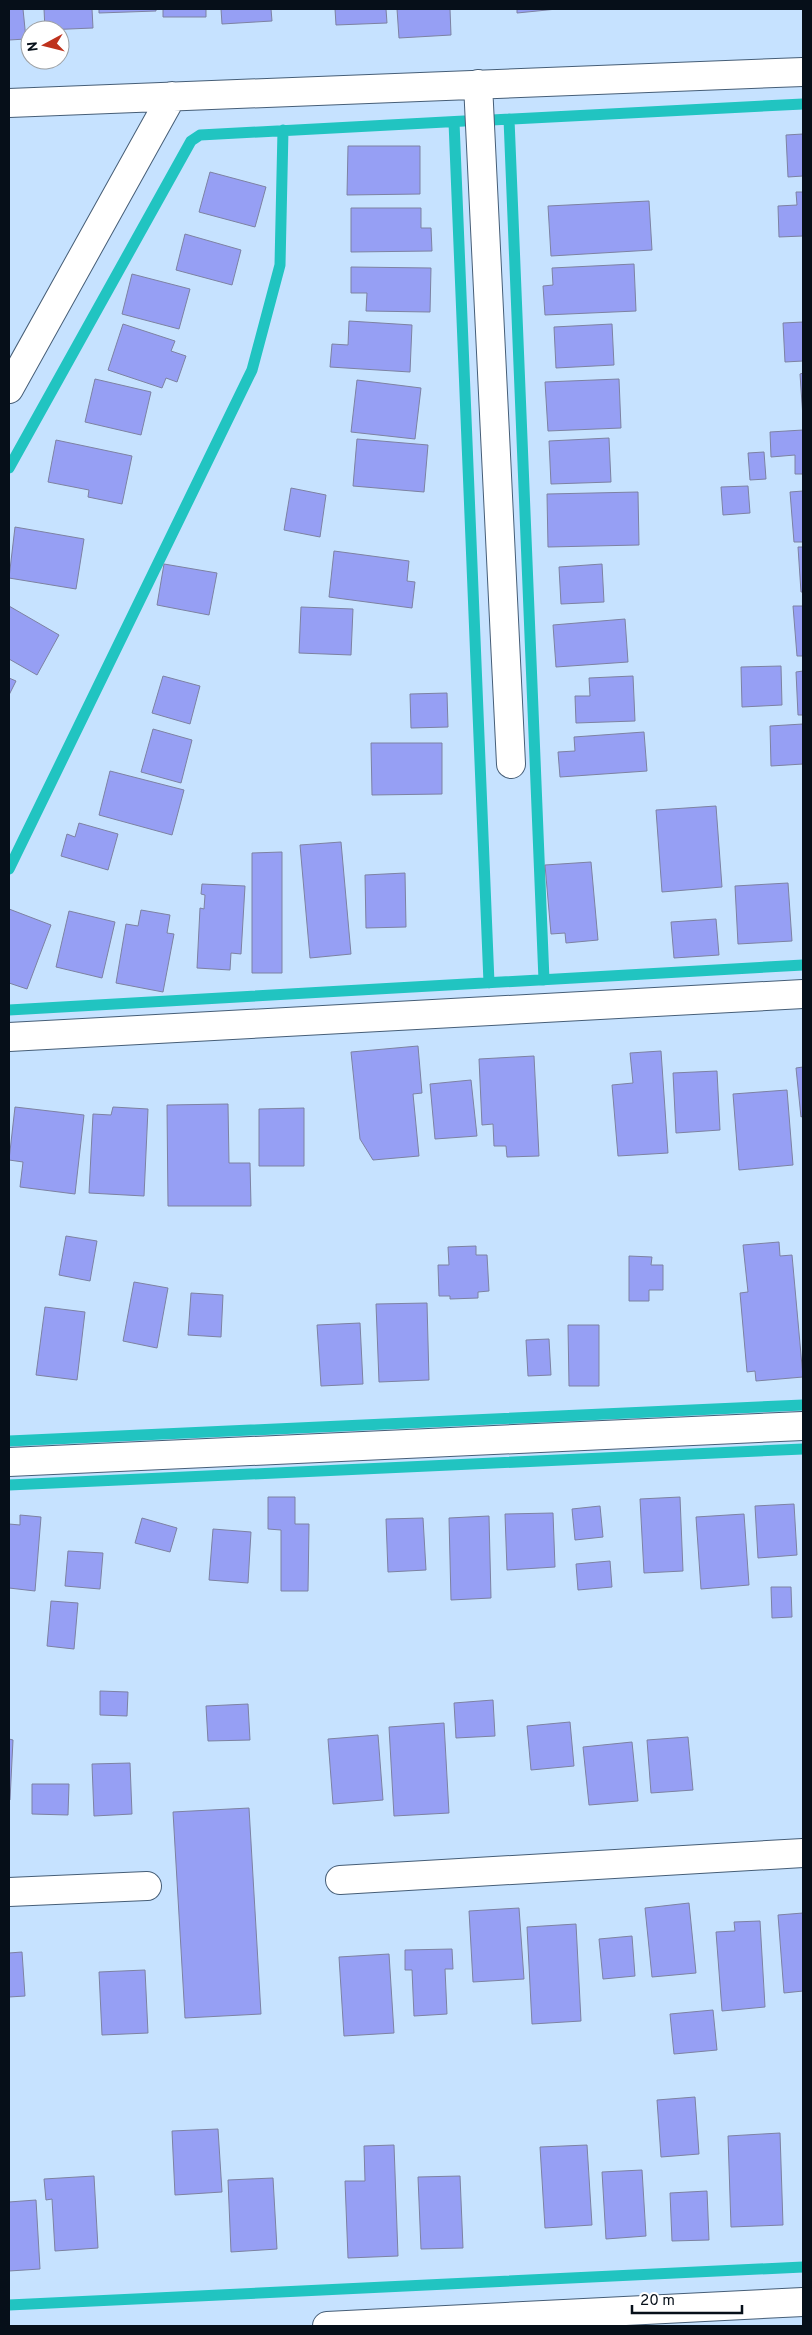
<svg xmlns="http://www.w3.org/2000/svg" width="812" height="2335" viewBox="0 0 812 2335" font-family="Overpass,sans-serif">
<rect width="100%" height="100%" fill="#c6e2ff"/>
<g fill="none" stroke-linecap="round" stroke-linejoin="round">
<path stroke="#21c4c1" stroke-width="11" d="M 509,119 L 544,980
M 492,120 L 803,104
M 454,122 L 489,983
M 9,468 L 191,141 L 200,135 L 464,121
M 9,869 L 252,370 L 280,265 L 283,130
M 9,1010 L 803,965
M 9,1441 L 803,1405
M 9,1485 L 803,1449
M 9,2305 L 803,2267"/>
</g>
<path fill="#969ff4" stroke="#7d82a2" d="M 9,9 L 23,9 L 26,39 L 9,40 Z
M 44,9 L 92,9 L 93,28 L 45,30 Z
M 99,9 L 156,9 L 156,11 L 99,13 Z
M 163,9 L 206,9 L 206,17 L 163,17 Z
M 221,9 L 271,9 L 272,21 L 222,24 Z
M 335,9 L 386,9 L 387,23 L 336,25 Z
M 397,9 L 450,9 L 451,35 L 399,38 Z
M 517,9 L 557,9 L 517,13 Z
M 803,134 L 803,176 L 788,177 L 786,135 Z
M 348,146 L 420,146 L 420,194 L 347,195 Z
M 210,172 L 266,187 L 255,227 L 199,212 Z
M 796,192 L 803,192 L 803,236 L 779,237 L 778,206 L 797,205 Z
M 649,201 L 652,250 L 551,256 L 548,206 Z
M 351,208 L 421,208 L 421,228 L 431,228 L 432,251 L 351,252 Z
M 185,234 L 241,250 L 232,285 L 176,270 Z
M 634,264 L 636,311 L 545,315 L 543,286 L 553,285 L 552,268 Z
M 351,267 L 431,268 L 430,312 L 366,311 L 367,293 L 351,293 Z
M 132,274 L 190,289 L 179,329 L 122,314 Z
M 349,321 L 412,325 L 410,372 L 330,367 L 332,344 L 348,345 Z
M 803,322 L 803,361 L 785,362 L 783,323 Z
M 123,324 L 175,341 L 171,351 L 186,356 L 177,382 L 166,378 L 162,388 L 108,370 Z
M 612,324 L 614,365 L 556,368 L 554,327 Z
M 803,373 L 803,418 L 800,374 Z
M 95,379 L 151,392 L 141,435 L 85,422 Z
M 619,379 L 621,428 L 548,431 L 545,382 Z
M 357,380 L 421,388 L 415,439 L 351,432 Z
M 803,430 L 803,474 L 795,474 L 795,455 L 771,457 L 770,432 Z
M 609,438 L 611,482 L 551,484 L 549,441 Z
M 357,439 L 428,445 L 424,492 L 353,486 Z
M 56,440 L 132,456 L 122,504 L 88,497 L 89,490 L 48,482 Z
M 764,452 L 766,479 L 750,480 L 748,453 Z
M 748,486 L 750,513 L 723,515 L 721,487 Z
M 291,488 L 326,495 L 320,537 L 284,530 Z
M 803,491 L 803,542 L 794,542 L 790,492 Z
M 638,492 L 639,545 L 548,547 L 547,494 Z
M 15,527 L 84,539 L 76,589 L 9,578 Z
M 798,547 L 803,547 L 803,592 L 801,592 Z
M 334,551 L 409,561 L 407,581 L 415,582 L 412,608 L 329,597 Z
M 164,564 L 217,573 L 209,615 L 157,605 Z
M 602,564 L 604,602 L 561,604 L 559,567 Z
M 9,606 L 59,635 L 37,675 L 9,659 Z
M 793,606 L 803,606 L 803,656 L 797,656 Z
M 301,607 L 353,609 L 351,655 L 299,653 Z
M 625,619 L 628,662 L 556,667 L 553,625 Z
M 781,666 L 782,705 L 742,707 L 741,667 Z
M 803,671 L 803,715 L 798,715 L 796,672 Z
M 163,676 L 200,686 L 190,724 L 152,713 Z
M 633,676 L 635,721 L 576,723 L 575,696 L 590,696 L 589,678 Z
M 9,678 L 16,681 L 9,695 Z
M 447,693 L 448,727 L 411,728 L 410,694 Z
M 803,724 L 803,764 L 771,766 L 770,726 Z
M 153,729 L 192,740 L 181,783 L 141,772 Z
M 644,732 L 647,771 L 560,777 L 558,752 L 575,751 L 574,737 Z
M 371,743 L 442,743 L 442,794 L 372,795 Z
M 110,771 L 184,790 L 172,835 L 99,815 Z
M 716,806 L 722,887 L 662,892 L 656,810 Z
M 79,823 L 118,834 L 108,870 L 61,856 L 67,834 L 75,837 Z
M 341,842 L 351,954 L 310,958 L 300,845 Z
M 282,852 L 282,973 L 252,973 L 252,853 Z
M 591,862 L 598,940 L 566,943 L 565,933 L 551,934 L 545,865 Z
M 405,873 L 406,927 L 366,928 L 365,875 Z
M 788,883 L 792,941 L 738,944 L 735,886 Z
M 202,884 L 245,886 L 241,954 L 231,953 L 230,970 L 197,968 L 200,908 L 204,909 L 205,895 L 201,894 Z
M 9,909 L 51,925 L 27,989 L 9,983 Z
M 141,910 L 170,915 L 167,933 L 174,934 L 163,992 L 116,983 L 126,924 L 138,926 Z
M 69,911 L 115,922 L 102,978 L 56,967 Z
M 716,919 L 719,955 L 674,958 L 671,922 Z
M 418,1046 L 422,1093 L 413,1094 L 419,1156 L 373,1160 L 360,1139 L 351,1052 Z
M 661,1051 L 668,1153 L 618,1156 L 612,1085 L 633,1083 L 630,1053 Z
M 534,1056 L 539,1156 L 507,1157 L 506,1146 L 494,1146 L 493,1124 L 482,1125 L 479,1059 Z
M 803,1067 L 803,1116 L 801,1117 L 796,1068 Z
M 717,1071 L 720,1130 L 676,1133 L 673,1073 Z
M 471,1080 L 477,1136 L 435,1139 L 430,1084 Z
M 787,1090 L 793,1165 L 739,1170 L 733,1094 Z
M 228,1104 L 229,1163 L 250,1163 L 251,1206 L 168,1206 L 167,1105 Z
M 15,1107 L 84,1115 L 75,1194 L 20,1187 L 23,1162 L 9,1160 Z
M 113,1107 L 148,1109 L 144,1196 L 89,1193 L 93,1114 L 111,1115 Z
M 304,1108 L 304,1166 L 259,1166 L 259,1109 Z
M 66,1236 L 97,1241 L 90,1281 L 59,1275 Z
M 779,1242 L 780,1256 L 792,1255 L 803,1377 L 756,1381 L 755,1371 L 747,1372 L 740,1293 L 748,1292 L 743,1245 Z
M 476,1246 L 476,1255 L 487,1255 L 489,1291 L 478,1292 L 478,1298 L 450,1299 L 450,1296 L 439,1296 L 438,1265 L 449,1265 L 448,1247 Z
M 629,1256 L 652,1257 L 651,1265 L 663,1265 L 663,1290 L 649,1290 L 649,1301 L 629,1301 Z
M 134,1282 L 168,1288 L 157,1348 L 123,1341 Z
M 191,1293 L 223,1295 L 221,1337 L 188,1335 Z
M 427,1303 L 429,1380 L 379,1382 L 376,1304 Z
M 45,1307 L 85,1312 L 77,1380 L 36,1375 Z
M 360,1323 L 363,1384 L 321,1386 L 317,1325 Z
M 568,1325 L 599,1325 L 599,1386 L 569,1386 Z
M 549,1339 L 551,1375 L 528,1376 L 526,1340 Z
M 268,1497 L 295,1497 L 295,1524 L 309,1524 L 308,1591 L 281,1591 L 281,1530 L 268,1529 Z
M 680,1497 L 683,1571 L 644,1573 L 640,1499 Z
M 794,1504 L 797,1555 L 758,1558 L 755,1506 Z
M 600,1506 L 603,1537 L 575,1540 L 572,1509 Z
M 553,1513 L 555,1567 L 507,1570 L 505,1514 Z
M 744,1514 L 749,1585 L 701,1589 L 696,1517 Z
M 20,1515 L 41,1517 L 35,1591 L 9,1588 L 9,1524 L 20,1525 Z
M 489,1516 L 491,1598 L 451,1600 L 449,1518 Z
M 142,1518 L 177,1528 L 170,1552 L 135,1543 Z
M 423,1518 L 426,1570 L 388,1572 L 386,1519 Z
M 213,1529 L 251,1532 L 248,1583 L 209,1580 Z
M 68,1551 L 103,1553 L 100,1589 L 65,1586 Z
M 610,1561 L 612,1587 L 578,1590 L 576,1564 Z
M 771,1587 L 791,1587 L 792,1617 L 772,1618 Z
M 51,1601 L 78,1603 L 74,1649 L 47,1646 Z
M 100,1691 L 128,1692 L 127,1716 L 100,1715 Z
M 493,1700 L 495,1736 L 456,1738 L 454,1703 Z
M 248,1704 L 250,1740 L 208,1741 L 206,1706 Z
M 570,1722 L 574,1766 L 531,1770 L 527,1726 Z
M 444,1723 L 449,1813 L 394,1816 L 389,1727 Z
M 378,1735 L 383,1800 L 333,1804 L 328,1739 Z
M 688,1737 L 693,1790 L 651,1793 L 647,1740 Z
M 9,1739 L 13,1740 L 10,1800 L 9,1800 Z
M 632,1742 L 638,1801 L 589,1805 L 583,1747 Z
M 130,1763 L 132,1814 L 94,1816 L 92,1764 Z
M 32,1784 L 69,1784 L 68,1815 L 32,1814 Z
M 249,1808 L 261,2014 L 185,2018 L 173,1812 Z
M 689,1903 L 696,1973 L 652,1977 L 645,1908 Z
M 519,1908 L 524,1979 L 473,1982 L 469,1911 Z
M 803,1913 L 803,1991 L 784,1993 L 778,1915 Z
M 760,1921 L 765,2007 L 722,2011 L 716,1932 L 735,1931 L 734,1922 Z
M 576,1924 L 581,2021 L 532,2024 L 527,1927 Z
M 632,1936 L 635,1976 L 603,1979 L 599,1939 Z
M 452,1949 L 453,1969 L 445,1969 L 447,2014 L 414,2016 L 412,1970 L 405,1970 L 405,1950 Z
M 22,1952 L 25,1996 L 9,1997 L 9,1953 Z
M 389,1954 L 394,2033 L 344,2036 L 339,1957 Z
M 145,1970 L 148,2033 L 102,2035 L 99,1972 Z
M 713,2010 L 717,2050 L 674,2054 L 670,2014 Z
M 695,2097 L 699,2154 L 661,2157 L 657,2100 Z
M 218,2129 L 222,2192 L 175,2195 L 172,2131 Z
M 780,2133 L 783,2225 L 731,2227 L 728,2136 Z
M 394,2145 L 398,2256 L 348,2258 L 345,2181 L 365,2181 L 364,2146 Z
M 587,2145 L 592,2225 L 545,2228 L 540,2147 Z
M 642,2170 L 646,2236 L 606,2239 L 602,2172 Z
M 94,2176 L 98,2248 L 55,2251 L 52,2199 L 46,2200 L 44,2179 Z
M 460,2176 L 463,2248 L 421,2249 L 418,2177 Z
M 273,2178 L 277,2249 L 231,2252 L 228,2180 Z
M 707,2191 L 709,2240 L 672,2241 L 670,2193 Z
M 36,2200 L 40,2269 L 9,2271 L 9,2202 Z"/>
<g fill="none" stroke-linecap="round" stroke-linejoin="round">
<g stroke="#465e77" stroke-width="30">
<path id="minor" d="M 478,84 L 511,764
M 9,103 L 803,72
M 9,389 L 172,96
M 9,1037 L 803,994
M 9,1462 L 803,1426
M 340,1880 L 803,1853
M 9,1892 L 147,1886
M 327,2326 L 803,2302"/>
</g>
<use href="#minor" stroke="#fff" stroke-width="28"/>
</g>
<rect width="812" height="2335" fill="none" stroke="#060f19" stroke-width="20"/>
<g transform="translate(45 45) rotate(263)"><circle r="24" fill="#ffffff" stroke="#9b9fa3"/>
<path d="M0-4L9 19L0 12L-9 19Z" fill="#be321d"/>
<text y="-8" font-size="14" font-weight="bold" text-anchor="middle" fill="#060f19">N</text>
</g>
<path d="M632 2305v8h110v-8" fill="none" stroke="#060f19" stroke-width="2.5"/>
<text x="640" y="2305" font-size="15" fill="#060f19" stroke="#ffffff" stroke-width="4" paint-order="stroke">20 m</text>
</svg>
